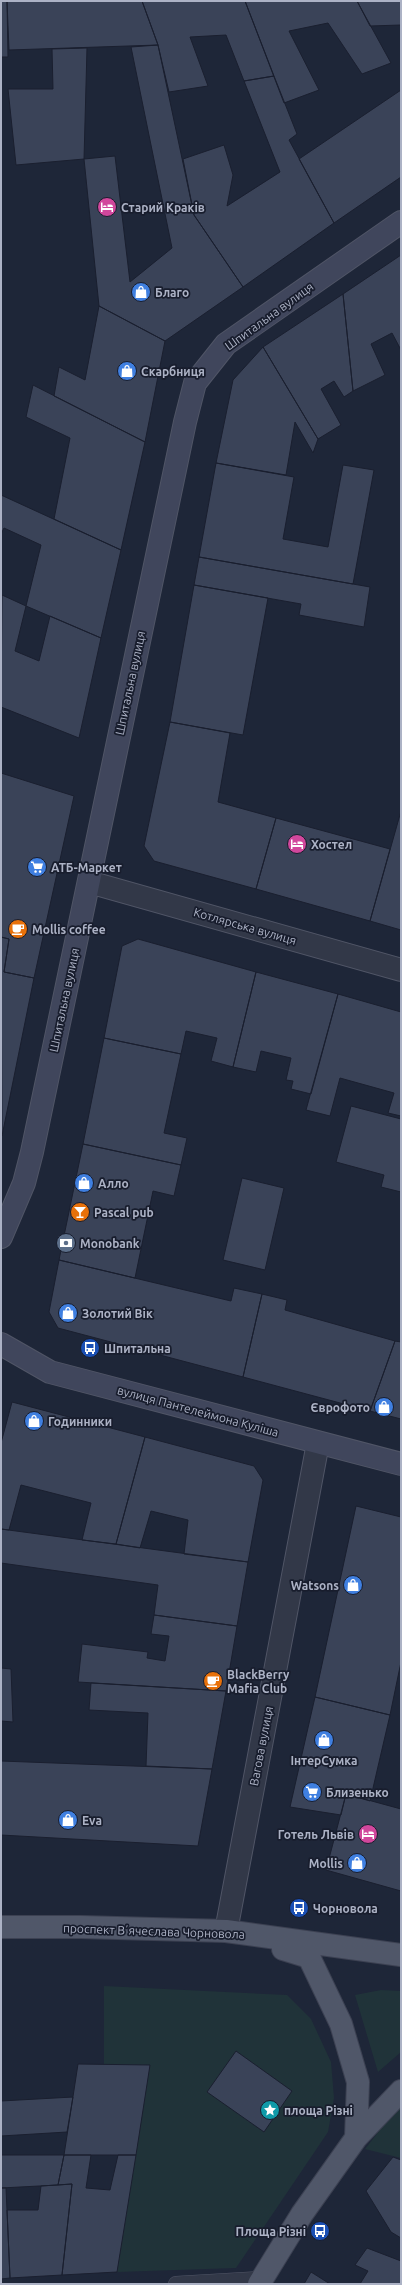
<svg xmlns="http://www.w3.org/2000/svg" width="402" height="2285" viewBox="0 0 402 2285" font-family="Ubuntu,sans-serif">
<rect width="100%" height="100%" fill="#1e2638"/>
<path fill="#203339" d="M 104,1986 L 287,1995 L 311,2019 L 331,2062 L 334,2098 L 328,2132 L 236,2268 L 117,2272 L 150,2065 L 104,2065 Z
M 381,1990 L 401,1991 L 401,2052 L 378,2072 L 355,1995 Z
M 401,2103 L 401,2158 L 365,2149 Z"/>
<path fill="#3a4358" stroke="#1a1f2f" d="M 1,1 L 7,1 L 8,57 L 1,57 Z
M 7,1 L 142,1 L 158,45 L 9,50 Z
M 142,1 L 245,1 L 274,76 L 244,81 L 226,35 L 190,37 L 208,86 L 169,92 L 158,45 Z
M 245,1 L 357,1 L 391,63 L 362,74 L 328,23 L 289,31 L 319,90 L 284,103 Z
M 357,1 L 401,1 L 401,25 L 370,26 Z
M 158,45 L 194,215 L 243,287 L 165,341 L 99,306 L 84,159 L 115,156 L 130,282 L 172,248 L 131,47 Z
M 87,48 L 84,159 L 16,165 L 8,89 L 53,89 L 52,49 Z
M 274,76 L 297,134 L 289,140 L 334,223 L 243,287 L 194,215 L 183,159 L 224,145 L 233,175 L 227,206 L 280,172 L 244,81 Z
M 401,90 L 401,177 L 334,223 L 299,159 Z
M 401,255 L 401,350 L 392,333 L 371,344 L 385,375 L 353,391 L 343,294 Z
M 343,294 L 353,391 L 344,397 L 334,381 L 321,389 L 341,425 L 318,439 L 263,347 Z
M 99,306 L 165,341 L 145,442 L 54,396 L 59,367 L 85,380 Z
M 263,347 L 318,439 L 313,453 L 295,422 L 286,475 L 216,463 L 233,380 Z
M 33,385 L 145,442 L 121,550 L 54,519 L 70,438 L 26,417 Z
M 216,463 L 294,477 L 283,539 L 328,547 L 343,465 L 374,470 L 353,584 L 199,557 Z
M 1,495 L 121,550 L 101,638 L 26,606 L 41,545 L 4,528 L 1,534 Z
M 199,557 L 370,587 L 364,627 L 299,615 L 301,604 L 194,585 Z
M 194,585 L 268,598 L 243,735 L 170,722 Z
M 2,595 L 26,606 L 15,651 L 39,661 L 50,616 L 101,638 L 79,738 L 1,707 Z
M 170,722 L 230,733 L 218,802 L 276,818 L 256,889 L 154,861 L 144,846 Z
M 1,773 L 74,796 L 34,978 L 4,972 L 9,939 L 1,937 Z
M 401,811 L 401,930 L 370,921 Z
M 276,818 L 390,849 L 370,921 L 256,889 Z
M 1,937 L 9,939 L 4,972 L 34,978 L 2,1136 Z
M 138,939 L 256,972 L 233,1067 L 211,1061 L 217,1038 L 186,1031 L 181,1054 L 104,1038 L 122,946 Z
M 256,972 L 338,994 L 311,1094 L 291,1089 L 293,1081 L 286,1080 L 291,1058 L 261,1051 L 256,1072 L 233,1067 Z
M 338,994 L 401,1012 L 401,1116 L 388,1113 L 394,1093 L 340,1078 L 330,1116 L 306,1110 Z
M 104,1038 L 181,1054 L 164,1133 L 187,1138 L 181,1165 L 83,1144 Z
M 351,1106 L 401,1119 L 401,1192 L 381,1187 L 384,1175 L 336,1162 Z
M 83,1144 L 181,1165 L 174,1196 L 153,1191 L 135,1278 L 59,1260 Z
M 242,1178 L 284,1188 L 265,1270 L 223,1260 Z
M 59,1260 L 231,1301 L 234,1288 L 262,1294 L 243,1377 L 58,1328 L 49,1312 Z
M 262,1294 L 287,1300 L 285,1310 L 395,1341 L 370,1411 L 243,1377 Z
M 395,1341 L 401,1342 L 401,1419 L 370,1411 Z
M 12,1402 L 145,1437 L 116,1544 L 82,1540 L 91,1503 L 21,1485 L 9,1530 L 1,1529 L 1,1443 Z
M 145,1437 L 254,1466 L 263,1480 L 248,1562 L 184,1554 L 188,1520 L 151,1511 L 140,1548 L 116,1544 Z
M 356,1506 L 401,1517 L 401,1662 L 390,1715 L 315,1697 Z
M 1,1529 L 248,1562 L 237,1626 L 154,1615 L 158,1585 L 1,1563 Z
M 154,1615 L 237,1626 L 226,1691 L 78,1682 L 82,1644 L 148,1652 L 147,1658 L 165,1661 L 169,1636 L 151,1634 Z
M 1,1668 L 11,1669 L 13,1722 L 1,1721 Z
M 91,1683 L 226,1691 L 212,1769 L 146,1766 L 148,1713 L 89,1710 Z
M 315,1697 L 390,1715 L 370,1801 L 346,1794 L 341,1815 L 290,1807 Z
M 1,1761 L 212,1769 L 198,1846 L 1,1835 Z
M 346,1794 L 401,1809 L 401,1891 L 326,1870 Z
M 236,2051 L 292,2091 L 264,2132 L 207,2092 Z
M 78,2064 L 150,2065 L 136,2155 L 64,2155 Z
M 73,2097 L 67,2132 L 1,2136 L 1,2101 Z
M 1,2155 L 64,2155 L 58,2185 L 1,2188 Z
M 64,2155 L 91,2155 L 86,2188 L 110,2190 L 118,2155 L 136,2155 L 117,2272 L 62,2275 L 72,2184 L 58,2185 Z
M 393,2157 L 401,2160 L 401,2238 L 391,2232 L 366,2191 Z
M 72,2184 L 62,2275 L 10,2278 L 7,2210 L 38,2210 L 41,2186 Z
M 1,2188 L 6,2188 L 10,2278 L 1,2279 Z
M 367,2248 L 401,2261 L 401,2284 L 360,2284 L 368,2271 L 355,2265 Z
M 311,2272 L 330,2284 L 304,2284 Z"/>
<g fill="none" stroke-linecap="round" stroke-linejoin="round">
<g stroke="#505566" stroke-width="16">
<path id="lane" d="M 176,2284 L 262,2279"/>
</g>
<g stroke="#505566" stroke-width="24">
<path id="street" d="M 89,882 L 401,970
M 226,1931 L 318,1443"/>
</g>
<g stroke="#505566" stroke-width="24">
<path id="secondary" d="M 1,1237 L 24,1183 L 32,1152 L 185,422 L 195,383 L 226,344 L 401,222
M 1,1344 L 50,1372 L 401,1464"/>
</g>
<g stroke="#3c4152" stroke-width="24">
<path id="primary" d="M 1,1927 L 81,1927 L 226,1931 L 401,1955
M 283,1949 L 309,1957 L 341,2024 L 358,2082 L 356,2138
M 259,2284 L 302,2214 L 356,2138 L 401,2091"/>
</g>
<use href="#lane" stroke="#323848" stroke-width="15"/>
<use href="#street" stroke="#323848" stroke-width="22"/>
<use href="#secondary" stroke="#40465c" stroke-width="22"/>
<use href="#primary" stroke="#505769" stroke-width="22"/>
</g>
<defs>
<g id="hotel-disc" transform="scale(1)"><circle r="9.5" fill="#d1479c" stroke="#181d2d"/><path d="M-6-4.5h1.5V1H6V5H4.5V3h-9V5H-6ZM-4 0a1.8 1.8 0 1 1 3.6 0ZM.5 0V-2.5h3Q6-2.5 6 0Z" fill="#fff"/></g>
<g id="shop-disc" transform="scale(1)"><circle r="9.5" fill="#3f7fe0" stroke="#181d2d"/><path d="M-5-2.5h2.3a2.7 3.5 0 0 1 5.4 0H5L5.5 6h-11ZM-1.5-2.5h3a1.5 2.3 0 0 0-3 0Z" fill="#fff"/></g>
<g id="supermarket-disc" transform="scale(1)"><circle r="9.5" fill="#3f7fe0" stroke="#181d2d"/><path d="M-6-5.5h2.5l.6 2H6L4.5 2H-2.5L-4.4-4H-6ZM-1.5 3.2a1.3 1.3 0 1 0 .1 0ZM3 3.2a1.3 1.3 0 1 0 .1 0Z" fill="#fff"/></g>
<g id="cafe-disc" transform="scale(1)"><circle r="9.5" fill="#e8710a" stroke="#181d2d"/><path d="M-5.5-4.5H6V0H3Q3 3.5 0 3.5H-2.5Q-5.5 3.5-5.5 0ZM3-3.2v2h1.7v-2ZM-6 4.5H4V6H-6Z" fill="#fff"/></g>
<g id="bar-disc" transform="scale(1)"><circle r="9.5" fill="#e8710a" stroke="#181d2d"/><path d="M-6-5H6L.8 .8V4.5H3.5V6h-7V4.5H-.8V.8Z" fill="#fff"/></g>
<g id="bank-disc" transform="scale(1)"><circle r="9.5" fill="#5c6f8a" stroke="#181d2d"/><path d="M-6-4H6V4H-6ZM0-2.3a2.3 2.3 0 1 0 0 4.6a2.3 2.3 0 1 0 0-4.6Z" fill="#fff"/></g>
<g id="bus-disc" transform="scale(1)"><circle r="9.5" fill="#1a4fb4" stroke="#181d2d"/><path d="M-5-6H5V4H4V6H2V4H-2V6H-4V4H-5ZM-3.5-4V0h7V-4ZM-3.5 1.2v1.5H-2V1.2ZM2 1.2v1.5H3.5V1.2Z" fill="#fff"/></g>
<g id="sight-disc" transform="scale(1)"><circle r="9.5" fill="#0f9aa8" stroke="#181d2d"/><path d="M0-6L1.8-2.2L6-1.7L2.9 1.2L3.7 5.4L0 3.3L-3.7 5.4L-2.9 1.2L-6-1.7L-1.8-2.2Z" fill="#fff"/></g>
</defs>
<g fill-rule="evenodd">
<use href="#hotel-disc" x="107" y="207"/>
<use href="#shop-disc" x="141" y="292"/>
<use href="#shop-disc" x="127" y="371"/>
<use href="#hotel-disc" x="297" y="844"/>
<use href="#supermarket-disc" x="37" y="867"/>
<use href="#cafe-disc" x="18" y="929"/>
<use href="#shop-disc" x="84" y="1183"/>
<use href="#bar-disc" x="80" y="1212"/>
<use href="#bank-disc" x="66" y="1243"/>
<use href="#shop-disc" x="68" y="1313"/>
<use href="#bus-disc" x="90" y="1348"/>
<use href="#shop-disc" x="384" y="1407"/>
<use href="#shop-disc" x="34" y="1421"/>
<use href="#shop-disc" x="353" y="1585"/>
<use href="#cafe-disc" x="213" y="1681"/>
<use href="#shop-disc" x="324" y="1740"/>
<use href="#supermarket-disc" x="312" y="1792"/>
<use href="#shop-disc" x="68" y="1820"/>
<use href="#hotel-disc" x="368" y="1834"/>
<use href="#shop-disc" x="357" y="1863"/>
<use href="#bus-disc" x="299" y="1908"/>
<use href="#sight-disc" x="270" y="2110"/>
<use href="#bus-disc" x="320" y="2231"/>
</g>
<g text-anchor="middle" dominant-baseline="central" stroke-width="3.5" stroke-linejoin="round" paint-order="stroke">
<g font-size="12" font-weight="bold" fill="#acb2c5" stroke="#181d2d" text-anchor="start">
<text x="121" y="207">Старий Краків</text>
<text x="155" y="292">Благо</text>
<text x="141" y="371">Скарбниця</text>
<text x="311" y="844">Хостел</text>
<text x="51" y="867">АТБ-Маркет</text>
<text x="32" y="929">Mollis coffee</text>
<text x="98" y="1183">Алло</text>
<text x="94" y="1212">Pascal pub</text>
<text x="80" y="1243">Monobank</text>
<text x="82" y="1313">Золотий Вік</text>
<text x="104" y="1348">Шпитальна</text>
<text x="370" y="1407" text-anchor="end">Єврофото</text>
<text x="48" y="1421">Годинники</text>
<text x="339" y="1585" text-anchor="end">Watsons</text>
<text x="227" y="1674">BlackBerry<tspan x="227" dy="14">Mafia Club</tspan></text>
<text x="324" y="1760" text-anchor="middle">ІнтерСумка</text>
<text x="326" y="1792">Близенько</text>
<text x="82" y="1820">Eva</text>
<text x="354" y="1834" text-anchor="end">Готель Львів</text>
<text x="343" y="1863" text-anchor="end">Mollis</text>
<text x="313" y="1908">Чорновола</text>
<text x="284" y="2110">площа Різні</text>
<text x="306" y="2231" text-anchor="end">Площа Різні</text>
</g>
<g font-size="12" fill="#acb2c5" stroke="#181d2d">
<text transform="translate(269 316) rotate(-36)">Шпитальна вулиця</text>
<text transform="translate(130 683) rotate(-78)">Шпитальна вулиця</text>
<text transform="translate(245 926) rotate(16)">Котлярська вулиця</text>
<text transform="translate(64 1000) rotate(-78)">Шпитальна вулиця</text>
<text transform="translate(198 1411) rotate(15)">вулиця Пантелеймона Куліша</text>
<text transform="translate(261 1746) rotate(-79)">Вагова вулиця</text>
<text transform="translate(154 1931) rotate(2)">проспект Вʼячеслава Чорновола</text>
</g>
</g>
<rect width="402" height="2285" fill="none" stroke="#acb2c5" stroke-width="4"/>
</svg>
